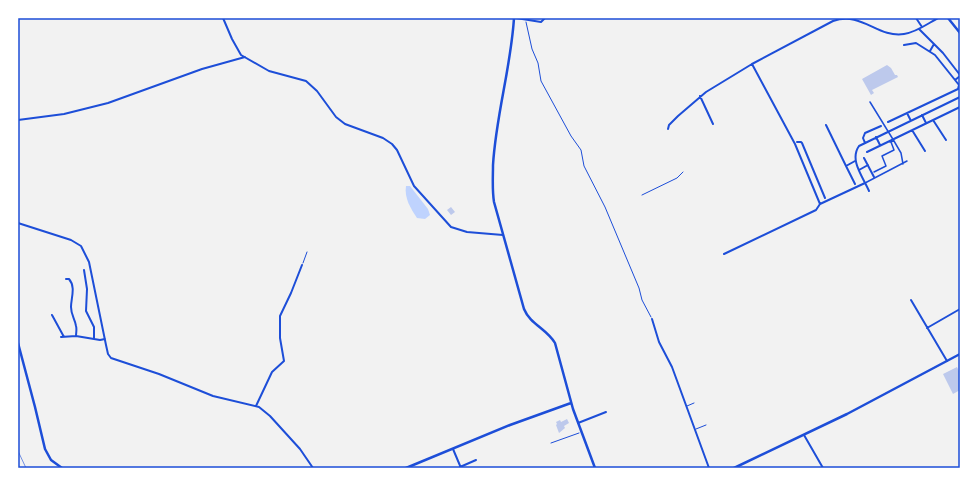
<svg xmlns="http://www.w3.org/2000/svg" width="978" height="486" viewBox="0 0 978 486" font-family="'Noto Serif',serif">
<rect width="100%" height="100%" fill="#f2f2f2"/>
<path fill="#bfd3fe" d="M 406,186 L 410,186 L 428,209 L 430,215 L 425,219 L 417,218 C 411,209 404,198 406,186 Z"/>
<path fill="#bdc9ec" d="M 887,65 L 891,68 L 895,75 L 897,75 L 898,77 L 872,90 L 874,93 L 871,95 L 862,79 Z
M 451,207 L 455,212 L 451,215 L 447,210 Z
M 957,367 L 960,373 L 960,390 L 953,394 L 943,374 Z
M 567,419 L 569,423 L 564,426 L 565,428 L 559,433 L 556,425 L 557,424 L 556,422 L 560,420 L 561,422 Z"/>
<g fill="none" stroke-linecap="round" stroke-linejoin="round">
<path stroke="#1d4ed8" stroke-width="1" d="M 526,22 L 532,49 L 538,63 L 541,81 L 571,136 L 581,150 L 584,166 L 605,207 L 639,288 L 642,300 L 651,317
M 642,195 L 677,178 L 683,172
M 303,263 L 307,252
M 551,443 L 579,433"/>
<path stroke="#1d4ed8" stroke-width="1" d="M 687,406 L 694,403
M 696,429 L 706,425"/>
<path stroke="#1d4ed8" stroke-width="1.5" d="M 870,102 L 894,141 L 890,142
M 894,141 L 901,153 L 903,164
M 874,172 L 886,166 L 882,156 L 894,150 L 891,142
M 865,183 L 907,161"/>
<path stroke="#1d4ed8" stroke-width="2" d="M 223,18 L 232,39 L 241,55 L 269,71 L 306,81 L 317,91 L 336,117 L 345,124 L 383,138 L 392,144 L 397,150 L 414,186 L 451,227 L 467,232 L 503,235
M 516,18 L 541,22 L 545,18
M 916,18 L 922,27
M 919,29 L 943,53 L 960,75
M 904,45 L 916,43 L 935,55 L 955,80
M 930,51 L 934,44
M 700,96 L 713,124
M 907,113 L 911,121
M 922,115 L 926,123
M 18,120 L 64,114 L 108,103 L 202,69 L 245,57
M 933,120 L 946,140
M 888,122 L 958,89 L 959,85 L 955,80 L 960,76
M 826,125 L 846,166
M 668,129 L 669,125 L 678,116 L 706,92 L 752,64 L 833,21 C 862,11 877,38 904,34 C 917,32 927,24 938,18
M 912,130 L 925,151
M 876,137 L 880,145
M 797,142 L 801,142 L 802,143 L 825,198
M 865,143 L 863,138 L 865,133 L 881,126
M 867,152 L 960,107
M 864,158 L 874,177
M 855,161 L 846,166 L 855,184
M 859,170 L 868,165
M 869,191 C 863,177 849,160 859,146 L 960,97
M 820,204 L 865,183
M 18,223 L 71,240 L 81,246 L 89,262 L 106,345 L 108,354 L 111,358 L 159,374 L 213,396 L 259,407 L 270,416 L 300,449 L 313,468
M 724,254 L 816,210 L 820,204 L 795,144 L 752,64
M 84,270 L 87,289 L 86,311 L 94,327 L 94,338
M 66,279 L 69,279 C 76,287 71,298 71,307 C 71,315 75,319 76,326 C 77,329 76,333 76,336
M 911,300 L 947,361
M 52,315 L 64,337
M 652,319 L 659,342 L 672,367 L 709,468
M 927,328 L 960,309
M 61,337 L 76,336 L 100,340 L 105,339
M 256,406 L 272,372 L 284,361 L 280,338 L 280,316 L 291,293 L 302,265
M 578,423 L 606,412
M 804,435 L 823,468
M 453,449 L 461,468
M 460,467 L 476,460"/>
<path stroke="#1d4ed8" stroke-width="2.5" d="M 514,18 C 511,67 496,115 493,165 C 493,177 492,190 494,202 L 524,309 C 530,324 547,329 555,343 L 573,409 L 595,468
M 948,18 L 960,33
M 18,343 L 35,407 L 45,449 L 51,460 L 62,468
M 406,468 L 510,425 L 571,403
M 734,468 L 847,414 L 960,354"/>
<path stroke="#7290e2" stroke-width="1" d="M 18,451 L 26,468"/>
</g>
<rect width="978" height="486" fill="none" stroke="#ffffff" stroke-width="38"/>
<rect x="19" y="19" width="940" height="448" fill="none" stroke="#1d4ed8" stroke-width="1.5"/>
</svg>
